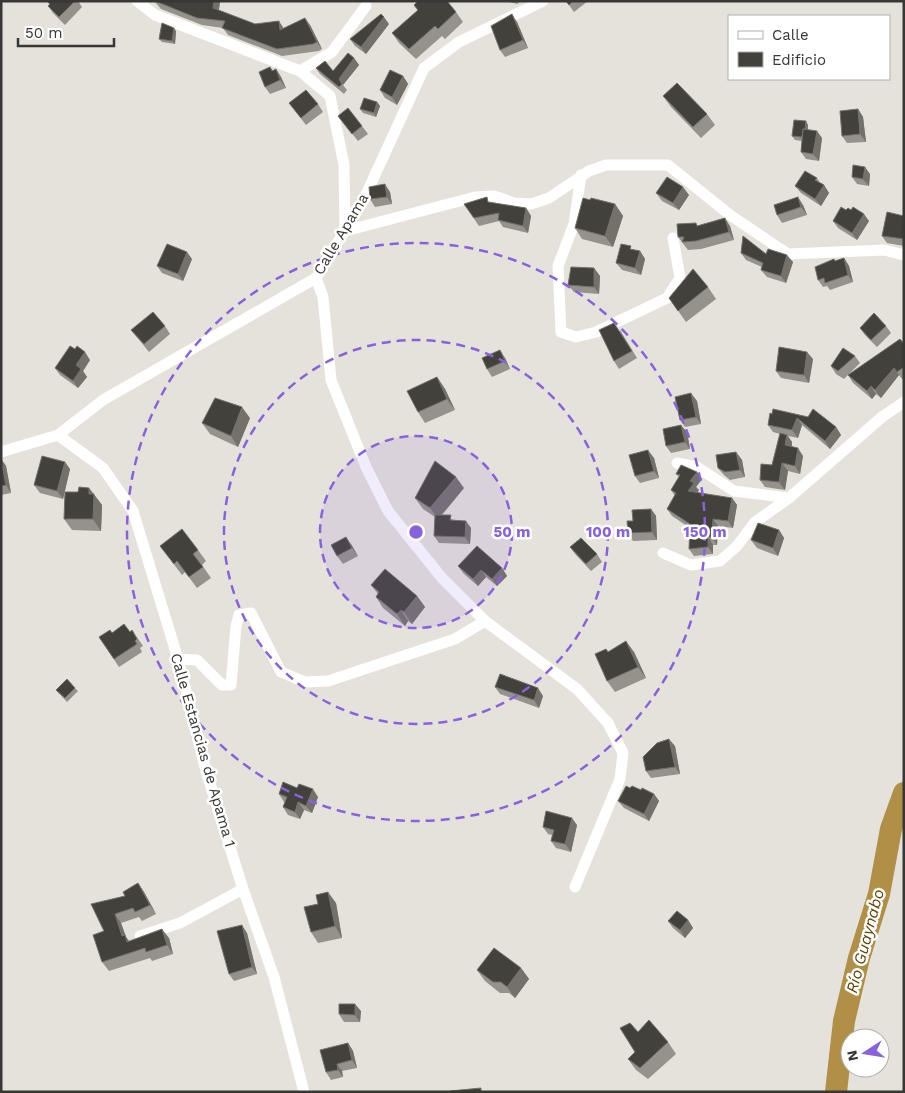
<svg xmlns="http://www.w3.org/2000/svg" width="905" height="1093" viewBox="0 0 905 1093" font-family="'Work Sans',sans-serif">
<rect width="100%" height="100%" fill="#e5e2db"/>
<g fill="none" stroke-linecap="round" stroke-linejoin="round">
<path stroke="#b08f47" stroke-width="22" d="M 836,1092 L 844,1021 L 859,958 L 879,894 L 891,829 L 904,793"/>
<path stroke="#fff" stroke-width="11" d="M 137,1 L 155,15 L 300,71 L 330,96 L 344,165 L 345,231
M 300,71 L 332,52 L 366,6
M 581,175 L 574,224 L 558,266 L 561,332 L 576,337 L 596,332 L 667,298 L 680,278 L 673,238
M 345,231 L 475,197 L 494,196 L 514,203 L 531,204 L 549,198 L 589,171 L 606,165 L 668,165 L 730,215 L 788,254 L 884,250 L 904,255
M 316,278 L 323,297 L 331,380 L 366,467 L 388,511 L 442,578 L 485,621 L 577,689 L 608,723 L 623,753 L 620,779 L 575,887
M 58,435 L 103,468 L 133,511 L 178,659 L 206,771 L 243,889 L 274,977 L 304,1092
M 1,452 L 58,435 L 103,400 L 316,278 L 363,201 L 424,68 L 459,42 L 543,1
M 677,463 L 697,467 L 734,491 L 789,498
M 663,553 L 691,565 L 720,561 L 737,546 L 755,522 L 789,498 L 882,417 L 904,402
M 178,659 L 197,660 L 222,685 L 231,685 L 236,626 L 239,615 L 251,613 L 281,672 L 305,682 L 328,681 L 455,639 L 485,621
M 140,936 L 180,923 L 243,889"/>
</g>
<path fill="#94928b" d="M 47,1 L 78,1 L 82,7 L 65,25 L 53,13 L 48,6 L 49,4 Z
M 153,1 L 220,1 L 219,10 L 255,24 L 284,28 L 310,25 L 322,49 L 319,51 L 282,56 L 228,35 L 223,28 L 202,25 L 161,9 L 155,2 Z
M 505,1 L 519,1 L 518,4 Z
M 566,1 L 588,1 L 574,12 Z
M 414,5 L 456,12 L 463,22 L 445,39 L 442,36 L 416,59 L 399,43 L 392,33 L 418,11 Z
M 517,22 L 528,48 L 505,57 L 500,50 Z
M 389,24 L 366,54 L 355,46 L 350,39 Z
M 176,31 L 175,44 L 162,42 L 159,39 Z
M 354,58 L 359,65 L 343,85 L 347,90 L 344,94 L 320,74 L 316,68 L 333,71 Z
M 270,67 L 273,71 L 276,69 L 281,77 L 286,88 L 270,94 L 265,87 Z
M 403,76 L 408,84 L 397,105 L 385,98 L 380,90 Z
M 663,96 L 707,114 L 715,125 L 701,138 L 671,107 Z
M 377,102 L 380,106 L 376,117 L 363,113 L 360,109 Z
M 289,103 L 318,104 L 323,112 L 306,125 Z
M 858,109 L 863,117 L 866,142 L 847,143 L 842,136 Z
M 338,116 L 362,126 L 368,134 L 358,141 Z
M 808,125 L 808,130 L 822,138 L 819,161 L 806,159 L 801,152 L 802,141 L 795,140 L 792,136 Z
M 870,174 L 869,186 L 857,184 L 852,177 Z
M 817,178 L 820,183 L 824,185 L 829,193 L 821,206 L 801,193 L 795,186 Z
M 390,192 L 392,204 L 375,207 L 370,199 Z
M 656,193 L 689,195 L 679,210 L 662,201 Z
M 491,203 L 526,208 L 531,216 L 528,233 L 503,227 L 499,221 L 479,226 L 464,204 Z
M 615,204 L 623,216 L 613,247 L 582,239 L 575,228 Z
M 803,205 L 807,215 L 782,223 L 777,215 Z
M 846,210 L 869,221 L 857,240 L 838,228 L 833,221 Z
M 904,216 L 904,246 L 887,243 L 882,236 Z
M 698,225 L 730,226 L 734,240 L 701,249 L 688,250 L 678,237 Z
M 640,251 L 645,259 L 641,275 L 622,270 L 616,263 Z
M 741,253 L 766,254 L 793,262 L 786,283 L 767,277 L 761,270 L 762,267 L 746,260 Z
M 844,258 L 849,266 L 853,282 L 830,290 L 827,286 L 823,287 L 818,280 L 836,261 Z
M 192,259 L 183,281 L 162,273 L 157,266 Z
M 594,268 L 600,276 L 599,294 L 574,292 L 568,285 Z
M 708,287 L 716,299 L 686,322 L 669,298 Z
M 165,326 L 170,334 L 149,352 L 131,330 Z
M 886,326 L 891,333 L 877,347 L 865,335 L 860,328 Z
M 620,330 L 637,358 L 619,369 L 614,361 Z
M 904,344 L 904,378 L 902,379 L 899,375 L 881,398 L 876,394 L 872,399 L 853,383 L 848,375 Z
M 855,356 L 860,363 L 844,379 L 836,374 L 831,366 Z
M 505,358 L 510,369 L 492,377 L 487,369 Z
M 813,359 L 809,383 L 781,378 L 776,371 Z
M 90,360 L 83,371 L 87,377 L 78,388 L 60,375 L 55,368 Z
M 437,377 L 445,389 L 455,410 L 425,423 L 418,412 Z
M 697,401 L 701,424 L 685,427 L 680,420 Z
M 773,409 L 836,427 L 841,435 L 830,449 L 802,425 L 798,438 L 788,436 L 792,442 L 792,447 L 803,456 L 800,474 L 788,471 L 785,490 L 765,487 L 760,480 L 772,465 L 780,434 L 773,432 L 768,425 L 772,414 Z
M 250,418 L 238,447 L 210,434 L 202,423 Z
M 687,432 L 690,449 L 671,453 L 666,446 Z
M 736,452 L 742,460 L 745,477 L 730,480 L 724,475 L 718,468 Z
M 654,458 L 659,478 L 640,483 L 635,476 Z
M 1,459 L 6,466 L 11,493 L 1,495 Z
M 70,469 L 63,499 L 40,493 L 34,485 Z
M 697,472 L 702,479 L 696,487 L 699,490 L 697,493 L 732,498 L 737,505 L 733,528 L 718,526 L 717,545 L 713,545 L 713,554 L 694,556 L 689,549 L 690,528 L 672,516 L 667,509 L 675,496 L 671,490 L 679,477 L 676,474 Z
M 89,488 L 102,505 L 101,531 L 72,530 L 64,519 L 78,492 Z
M 464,488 L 442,515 L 471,528 L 470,544 L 439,543 L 434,536 L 435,517 L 423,509 L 415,498 Z
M 651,509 L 656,516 L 657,540 L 633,541 L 628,533 L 633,521 Z
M 779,530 L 784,538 L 778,556 L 757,548 L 751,540 Z
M 351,544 L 358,556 L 343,564 L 337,556 Z
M 160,546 L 198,550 L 206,561 L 202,565 L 211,578 L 197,588 L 185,572 L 182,575 Z
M 570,547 L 597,554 L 602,562 L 591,571 L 576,555 Z
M 458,566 L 502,568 L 507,576 L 497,586 L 486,577 L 478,586 L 464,574 Z
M 371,585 L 417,596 L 425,607 L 412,624 L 408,621 L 405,626 L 383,608 L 376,597 L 378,594 Z
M 132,630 L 143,646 L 140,648 L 142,652 L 119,667 L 99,637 L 112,632 L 130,632 Z
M 606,649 L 608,652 L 634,652 L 646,678 L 615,692 L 607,681 Z
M 495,687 L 543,696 L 539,708 L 500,694 Z
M 75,688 L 78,691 L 67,702 L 56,690 Z
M 675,746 L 680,774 L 651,778 L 646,771 Z
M 630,788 L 654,794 L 659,801 L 649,821 L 624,808 L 618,801 Z
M 279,794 L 318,797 L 312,813 L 304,810 L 300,819 L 288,815 L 283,807 L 285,802 L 284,802 Z
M 577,825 L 571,852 L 556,848 L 551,841 L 552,835 L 548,834 L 543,827 Z
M 138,883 L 144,892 L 156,914 L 142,921 L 139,917 L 121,923 L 126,937 L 129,941 L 169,938 L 173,954 L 152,961 L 150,958 L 109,971 L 102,962 L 104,931 L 125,896 Z
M 336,903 L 342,938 L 318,943 L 311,932 Z
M 688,920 L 693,928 L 685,938 L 673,928 L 668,921 Z
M 247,933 L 257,974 L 234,981 L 229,974 Z
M 521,968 L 529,979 L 515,998 L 509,993 L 500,993 L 485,981 L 477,970 Z
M 361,1011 L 360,1022 L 344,1022 L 339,1014 Z
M 638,1032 L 668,1042 L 676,1054 L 648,1079 L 636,1070 L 628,1059 L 635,1052 Z
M 348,1043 L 353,1051 L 357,1068 L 342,1071 L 343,1077 L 331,1080 L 326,1072 Z"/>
<path fill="#74716b" d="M 214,1 L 220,1 L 218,16 L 213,8 Z
M 512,14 L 517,22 L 528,48 L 523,40 Z
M 384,17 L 389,24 L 366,54 L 361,47 Z
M 305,18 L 310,25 L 322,49 L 317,42 Z
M 279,21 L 284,29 L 280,30 Z
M 174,28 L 176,31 L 175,44 L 172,41 Z
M 354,58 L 359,65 L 343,85 L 339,79 Z
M 276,69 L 281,77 L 286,88 L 280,80 Z
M 403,76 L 408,84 L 397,105 L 392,97 Z
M 377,102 L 380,106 L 376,117 L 374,113 Z
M 858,109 L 863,117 L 866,142 L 860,134 Z
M 806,121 L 808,125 L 806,141 L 804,138 Z
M 817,131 L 822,138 L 819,161 L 813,154 Z
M 865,167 L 870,174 L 869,186 L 863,179 Z
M 385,184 L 390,192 L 392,204 L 387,197 Z
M 824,185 L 829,193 L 821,206 L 815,199 Z
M 683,187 L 689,195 L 679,210 L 673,203 Z
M 798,197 L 803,205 L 807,215 L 801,207 Z
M 615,204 L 623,216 L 613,247 L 605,236 Z
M 526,208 L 531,216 L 528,233 L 523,226 Z
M 864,214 L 869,221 L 857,240 L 852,233 Z
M 725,218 L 730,226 L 734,240 L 729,232 Z
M 640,251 L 645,259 L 641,275 L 635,268 Z
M 187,252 L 192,259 L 183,281 L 178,274 Z
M 787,255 L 793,262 L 786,283 L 781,276 Z
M 844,258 L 849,266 L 853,282 L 848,275 Z
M 594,268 L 600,276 L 599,294 L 594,287 Z
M 500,350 L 505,358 L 510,369 L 505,361 Z
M 85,352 L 90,360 L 83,371 L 87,377 L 78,388 L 73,381 L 76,365 Z
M 807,352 L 813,359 L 809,383 L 804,375 Z
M 894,368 L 899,375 L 881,398 L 875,390 Z
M 437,377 L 445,389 L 455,410 L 447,399 Z
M 871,386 L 876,394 L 872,399 L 867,391 Z
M 691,393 L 697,401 L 701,424 L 696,417 Z
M 242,407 L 250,418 L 238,447 L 231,436 Z
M 797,418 L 802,425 L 798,438 L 792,430 Z
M 681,425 L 687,432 L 690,449 L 685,442 Z
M 836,427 L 841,435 L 830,449 L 825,441 Z
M 787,435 L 792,442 L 791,453 L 785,445 Z
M 798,448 L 803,456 L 800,474 L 795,466 Z
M 648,450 L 654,458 L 659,478 L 654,471 Z
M 736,452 L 742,460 L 745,477 L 740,470 Z
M 1,459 L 6,466 L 11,493 L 6,485 Z
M 65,462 L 70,469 L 63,499 L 57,491 Z
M 782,463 L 788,471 L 785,490 L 779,482 Z
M 697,472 L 702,479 L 696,487 L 699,490 L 693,499 L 688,491 L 690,481 Z
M 456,477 L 464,488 L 438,519 L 430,508 Z
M 89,488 L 102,505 L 101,531 L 93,519 L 89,494 Z
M 732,498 L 737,505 L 733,528 L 728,521 Z
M 651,509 L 656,516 L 657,540 L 652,532 Z
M 713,519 L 718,526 L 717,545 L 712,537 Z
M 466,521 L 471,528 L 470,544 L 465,537 Z
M 779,530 L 784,538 L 778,556 L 773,548 Z
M 346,537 L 351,544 L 358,556 L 352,548 Z
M 708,537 L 713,545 L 713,554 L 708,547 Z
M 502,568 L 507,576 L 497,586 L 492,579 Z
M 481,570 L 486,577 L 478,586 L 473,579 Z
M 417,596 L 425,607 L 412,624 L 404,612 Z
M 401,610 L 408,621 L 405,626 L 397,614 Z
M 626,641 L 634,652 L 646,678 L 638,667 Z
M 538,688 L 543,696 L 539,708 L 534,700 Z
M 669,739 L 675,746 L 680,774 L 675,767 Z
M 313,789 L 318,797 L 312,813 L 306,806 Z
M 654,794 L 659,801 L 649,821 L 644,814 Z
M 298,802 L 304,810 L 300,819 L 295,812 Z
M 572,818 L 577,825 L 571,852 L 565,844 Z
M 138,883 L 144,892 L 156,914 L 150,905 Z
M 328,892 L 336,903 L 342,938 L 335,926 Z
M 115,914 L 121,923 L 126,937 L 131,944 L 133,951 L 122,936 Z
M 688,920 L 693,928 L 685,938 L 680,930 Z
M 242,925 L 247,933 L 257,974 L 252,967 Z
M 162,929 L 169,938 L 173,954 L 167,945 Z
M 521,968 L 529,979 L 515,998 L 507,987 Z
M 355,1004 L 361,1011 L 360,1022 L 355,1015 Z
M 348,1043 L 353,1051 L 357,1068 L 352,1060 Z
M 337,1064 L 342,1071 L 343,1077 L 338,1070 Z"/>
<path fill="#43413b" stroke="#74716b" d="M 47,1 L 75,1 L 59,17 L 48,6 L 50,4 Z
M 155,1 L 214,1 L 213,8 L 255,24 L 279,21 L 280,30 L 305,18 L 317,42 L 313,44 L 277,49 L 222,28 L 225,21 L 197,18 Z
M 418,1 L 447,1 L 456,12 L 438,29 L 435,26 L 409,49 L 392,33 L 418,10 L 414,5 Z
M 566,1 L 573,1 L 569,5 Z
M 381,14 L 384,17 L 361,47 L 350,39 Z
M 512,14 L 523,40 L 500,50 L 491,26 Z
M 162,23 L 174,28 L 172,41 L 159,39 Z
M 348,53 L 354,58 L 339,79 L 342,84 L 339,87 L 316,68 L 325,61 L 333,71 Z
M 270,67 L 272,71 L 276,69 L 280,80 L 265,87 L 259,72 Z
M 390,70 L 403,76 L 392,97 L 380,90 Z
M 677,83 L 707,114 L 693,127 L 663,96 Z
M 306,90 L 318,104 L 301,118 L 289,103 Z
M 364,98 L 377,102 L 374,113 L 360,109 Z
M 348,108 L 362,126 L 352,134 L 338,116 Z
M 858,109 L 860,134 L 842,136 L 840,111 Z
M 794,120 L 806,121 L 805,129 L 803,129 L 802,137 L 792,136 Z
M 803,129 L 817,131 L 813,154 L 801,152 Z
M 853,165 L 865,167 L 863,179 L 852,177 Z
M 805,171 L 817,178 L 815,180 L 824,185 L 815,199 L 795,186 Z
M 667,177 L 683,187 L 673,203 L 656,193 Z
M 385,184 L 387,197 L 370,199 L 369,187 Z
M 487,197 L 488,202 L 526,208 L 523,226 L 498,220 L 499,213 L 474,218 L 464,204 Z
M 798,197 L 801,207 L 777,215 L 774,205 Z
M 583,198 L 590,200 L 591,198 L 615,204 L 605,236 L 575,228 Z
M 841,207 L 846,210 L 848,208 L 851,210 L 853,207 L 864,214 L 852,233 L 833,221 Z
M 887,212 L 904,216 L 904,239 L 882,236 Z
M 725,218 L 729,232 L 696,241 L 682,242 L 684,237 L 678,237 L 677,224 L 696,223 L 697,226 Z
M 743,236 L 766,254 L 768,249 L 787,255 L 781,276 L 761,270 L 763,263 L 741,253 Z
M 167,244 L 187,252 L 178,274 L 157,266 Z
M 621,244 L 631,246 L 630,249 L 640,251 L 635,268 L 616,263 Z
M 844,258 L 848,275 L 825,283 L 824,278 L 818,280 L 815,267 L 834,259 L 835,261 Z
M 571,267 L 594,268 L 594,287 L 568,285 Z
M 693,269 L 708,287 L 678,311 L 669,298 Z
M 153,312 L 165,326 L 144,344 L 131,330 Z
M 874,313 L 886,326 L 871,340 L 860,328 Z
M 614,323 L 632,351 L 614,361 L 599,330 Z
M 900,339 L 904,344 L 904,367 L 897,372 L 894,368 L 875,390 L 871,386 L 867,391 L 848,375 Z
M 70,346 L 75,349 L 77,346 L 85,352 L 76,365 L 81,369 L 73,381 L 55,368 Z
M 779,347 L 807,352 L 804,375 L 776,371 Z
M 843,348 L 855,356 L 838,371 L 831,366 Z
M 500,350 L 505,361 L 487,369 L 482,358 Z
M 437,377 L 447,399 L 418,412 L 407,391 Z
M 691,393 L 696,417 L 680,420 L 675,397 Z
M 215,398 L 242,407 L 231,436 L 202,423 Z
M 773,409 L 808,417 L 813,409 L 836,427 L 825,441 L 797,418 L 792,430 L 768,425 L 770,413 L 772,414 Z
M 681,425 L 685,442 L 666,446 L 663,429 Z
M 780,433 L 787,435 L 785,445 L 798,448 L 795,466 L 782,463 L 779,482 L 760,480 L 761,464 L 772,465 Z
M 648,450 L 654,471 L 635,476 L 629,455 Z
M 736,452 L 740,470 L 725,472 L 718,468 L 716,455 Z
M 42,456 L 65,462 L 57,491 L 34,485 Z
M 1,459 L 6,485 L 1,486 Z
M 435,461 L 456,477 L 430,508 L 415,498 Z
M 681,465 L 697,472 L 690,481 L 694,483 L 688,491 L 732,498 L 728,521 L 713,519 L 712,537 L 708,537 L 708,547 L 689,549 L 690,524 L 667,509 L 676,493 L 671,490 L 680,475 L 676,474 Z
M 79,487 L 89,488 L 89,494 L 94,494 L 93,519 L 64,519 L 65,492 L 78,492 Z
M 651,509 L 652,532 L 628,533 L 627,521 L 633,521 L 632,510 Z
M 435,515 L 451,515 L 450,520 L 466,521 L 465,537 L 434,536 Z
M 758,523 L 779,530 L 773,548 L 751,540 Z
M 182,529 L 198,550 L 193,554 L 203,567 L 189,577 L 177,561 L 174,564 L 160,546 Z
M 346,537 L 352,548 L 337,556 L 331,545 Z
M 581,538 L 597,554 L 586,564 L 570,547 Z
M 477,546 L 502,568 L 492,579 L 481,570 L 473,579 L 458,566 Z
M 385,569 L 417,596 L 404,612 L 401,610 L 397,614 L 376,597 L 379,592 L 371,585 Z
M 124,624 L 130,632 L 132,630 L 137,639 L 135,641 L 137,644 L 114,659 L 99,637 L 110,630 L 112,633 Z
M 626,641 L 638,667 L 607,681 L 595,654 L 606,649 L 608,652 Z
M 500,674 L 538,688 L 534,700 L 495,687 Z
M 67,679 L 75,688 L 65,698 L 56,690 Z
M 669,739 L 675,767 L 646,771 L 643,757 L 657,743 Z
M 283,782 L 297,788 L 299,784 L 313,789 L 306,806 L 298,802 L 295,812 L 283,807 L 287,797 L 279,794 Z
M 626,786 L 630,788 L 632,786 L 641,790 L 642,788 L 654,794 L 644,814 L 618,801 Z
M 546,811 L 572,818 L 565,844 L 551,841 L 554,830 L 543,827 Z
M 138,883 L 150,905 L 135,912 L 133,908 L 115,914 L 122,936 L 125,935 L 127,942 L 162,929 L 167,945 L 146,952 L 145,948 L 102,962 L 93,935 L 104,931 L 91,904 L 125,896 L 123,892 Z
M 328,892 L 335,926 L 311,932 L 304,907 L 318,904 L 316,895 Z
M 677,911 L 688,920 L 680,930 L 668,921 Z
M 242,925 L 252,967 L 229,974 L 217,931 Z
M 494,948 L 521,968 L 507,987 L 501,982 L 493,982 L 477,970 Z
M 339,1004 L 355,1004 L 355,1015 L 339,1014 Z
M 649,1020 L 668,1042 L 640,1068 L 628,1059 L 635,1052 L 620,1028 L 630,1023 L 638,1032 Z
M 348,1043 L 352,1060 L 337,1064 L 338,1070 L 326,1072 L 320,1050 Z
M 481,1088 L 481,1092 L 450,1092 L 450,1091 Z"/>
<circle cx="416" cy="532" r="96" fill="#8862dc" fill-opacity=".12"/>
<g fill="none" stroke="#8862dc" stroke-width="2.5" stroke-dasharray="9 6">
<circle cx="416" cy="532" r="96"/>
<circle cx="416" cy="532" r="192"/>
<circle cx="416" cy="532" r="289"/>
</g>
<g text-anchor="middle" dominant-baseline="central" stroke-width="5" stroke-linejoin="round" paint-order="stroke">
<g font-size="15" fill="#393735" stroke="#fff">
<text transform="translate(341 234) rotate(-59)">Calle Apama</text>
<text transform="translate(203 750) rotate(74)">Calle Estancias de Apama 1</text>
</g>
<g font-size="16" font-style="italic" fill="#5c450a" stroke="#fff">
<text transform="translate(865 941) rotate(-75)">Río Guaynabo</text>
</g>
</g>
<circle cx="416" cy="532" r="8" fill="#8862dc" stroke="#fff" stroke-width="2.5"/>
<g font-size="15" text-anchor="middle" font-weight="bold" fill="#8862dc" stroke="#fff" stroke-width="5" stroke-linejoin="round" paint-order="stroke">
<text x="512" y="537">50 m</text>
<text x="608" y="537">100 m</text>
<text x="705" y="537">150 m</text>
</g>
<rect width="905" height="1093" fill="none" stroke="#393735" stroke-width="5"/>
<rect x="728" y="15" width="162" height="65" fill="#ffffff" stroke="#b0afae"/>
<rect x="738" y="31" width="25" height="8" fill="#ffffff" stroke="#b0afae"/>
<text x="772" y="40" font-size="15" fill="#393735">Calle</text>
<rect x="738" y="52" width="25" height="15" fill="#43413b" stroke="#b0afae"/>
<text x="772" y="65" font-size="15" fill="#393735">Edificio</text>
<g transform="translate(865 1053) rotate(258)"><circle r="24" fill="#ffffff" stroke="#b0afae"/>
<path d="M0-4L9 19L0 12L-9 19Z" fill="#8862dc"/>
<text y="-8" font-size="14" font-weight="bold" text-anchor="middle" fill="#393735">N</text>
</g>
<path d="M18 38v8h96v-8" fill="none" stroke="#393735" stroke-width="2.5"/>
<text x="25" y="38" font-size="15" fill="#393735" stroke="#ffffff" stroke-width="4" paint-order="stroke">50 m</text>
</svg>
